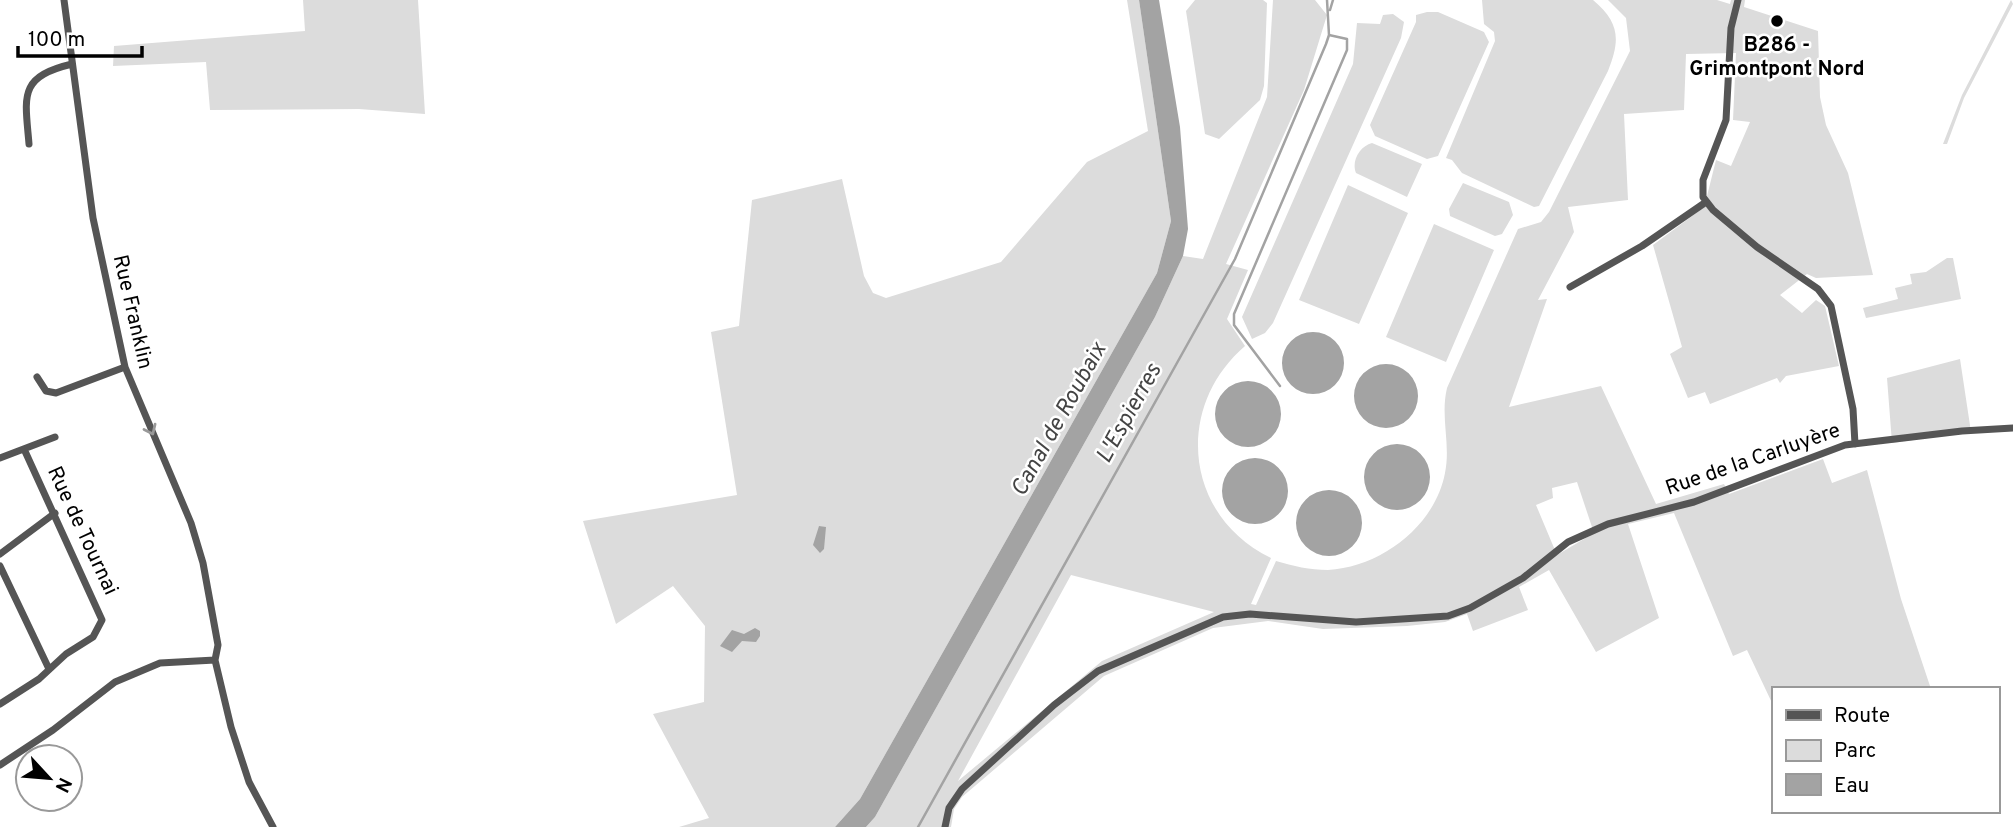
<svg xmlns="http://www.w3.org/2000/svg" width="2013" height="827" viewBox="0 0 2013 827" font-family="Overpass,sans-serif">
<rect width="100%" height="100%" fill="#fff"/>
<path fill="#dcdcdc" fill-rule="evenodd" d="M 303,0 L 418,0 L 425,114 L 359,109 L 210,110 L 206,62 L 113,66 L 114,46 L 305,31 Z
M 1127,0 L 1139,0 L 1171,221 L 1157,273 L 860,799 L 835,827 L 679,827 L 709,818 L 653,714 L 704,702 L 705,626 L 673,586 L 616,624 L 583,521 L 737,495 L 711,332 L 739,326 L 752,200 L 842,179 L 864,276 L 873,293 L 886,298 L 1001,262 L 1087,162 L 1148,131 Z
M 1195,0 L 1263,0 L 1267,3 L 1264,86 L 1260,100 L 1219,139 L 1205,134 L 1186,11 Z
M 1273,0 L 1315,0 L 1327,15 L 1304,90 L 1226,264 L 1248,270 L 1227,319 L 1245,346 C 1174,407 1184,516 1271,558 L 1251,604 L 1256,605 L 1276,561 C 1293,566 1310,570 1328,570 C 1381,567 1435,526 1445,473 C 1451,444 1440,417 1447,388 L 1518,229 L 1541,222 L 1549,212 L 1630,51 L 1626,18 L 1608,0 L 1717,0 L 1730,4 L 1731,0 L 1745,0 L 1744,7 L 1818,31 L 1820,97 L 1826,125 L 1848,173 L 1873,275 L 1816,278 L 1807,274 L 1780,295 L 1802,313 L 1816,300 L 1825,306 L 1839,366 L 1786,376 L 1780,383 L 1777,378 L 1710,404 L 1705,392 L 1688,398 L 1670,354 L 1682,347 L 1653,245 L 1711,202 L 1707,196 L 1716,160 L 1731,166 L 1750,122 L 1733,120 L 1736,53 L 1686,54 L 1684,110 L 1624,114 L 1628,200 L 1568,207 L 1574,232 L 1538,300 L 1547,299 L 1509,407 L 1601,386 L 1656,504 L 1724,484 L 1729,494 L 1823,459 L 1832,483 L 1867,470 L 1901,599 L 1931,689 L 1773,689 L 1773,705 L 1747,650 L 1733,656 L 1674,513 L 1628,524 L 1659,618 L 1596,652 L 1549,570 L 1519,587 L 1528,610 L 1473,631 L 1467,614 L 1445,622 L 1407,626 L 1323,629 L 1268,621 L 1213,628 L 1104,676 L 962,797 L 954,809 L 951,827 L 866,827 L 875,817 L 1155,317 L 1183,256 L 1203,259 L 1267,97 ZM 1577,482 L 1594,533 L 1557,555 L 1536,505 L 1553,498 L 1552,488 ZM 1071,575 L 1214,612 L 1102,661 L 958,781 Z
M 1482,0 L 1593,0 C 1619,22 1621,39 1608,71 L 1539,206 L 1534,207 L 1462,173 L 1452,160 L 1446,158 L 1495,41 L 1494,32 L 1484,24 Z
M 2011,0 L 2013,4 L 1964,98 L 1947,144 L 1943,144 L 1962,95 Z
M 1427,12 L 1438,12 L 1484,32 L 1489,42 L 1438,156 L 1427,159 L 1375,136 L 1370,125 L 1416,22 L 1416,15 Z
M 1393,14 L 1404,22 L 1401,38 L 1273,323 L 1265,333 L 1252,339 L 1242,317 L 1353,64 L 1357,23 L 1380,24 L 1383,15 Z
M 1372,143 L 1422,164 L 1407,197 L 1356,173 C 1351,161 1360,146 1372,143 Z
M 1463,183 L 1509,202 L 1513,215 L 1502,234 L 1495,236 L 1450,216 L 1449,209 Z
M 1348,185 L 1408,213 L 1359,324 L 1299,300 Z
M 1434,224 L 1494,250 L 1446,362 L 1386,337 Z
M 1947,258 L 1953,258 L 1961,299 L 1866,318 L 1863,308 L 1898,299 L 1895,288 L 1912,284 L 1910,274 L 1926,272 Z
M 1960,359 L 1971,432 L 1892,443 L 1887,378 Z"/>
<path fill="#a3a3a3" d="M 1139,0 L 1159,0 L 1180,127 L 1188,229 L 1183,256 L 1155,317 L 875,817 L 866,827 L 835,827 L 860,799 L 1157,273 L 1171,221 Z
M1282 363a31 31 0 1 1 62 0a31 31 0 1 1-62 0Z
M1354 396a32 32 0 1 1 64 0a32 32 0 1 1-64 0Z
M1215 414a33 33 0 1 1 66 0a33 33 0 1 1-66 0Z
M1364 477a33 33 0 1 1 66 0a33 33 0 1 1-66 0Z
M1222 491a33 33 0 1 1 66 0a33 33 0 1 1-66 0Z
M1296 523a33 33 0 1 1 66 0a33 33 0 1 1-66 0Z
M 819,526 L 826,527 L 824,549 L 820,553 L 813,545 Z
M 755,628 L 760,631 L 760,636 L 756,642 L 742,641 L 732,652 L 720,646 L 732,630 L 744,634 Z"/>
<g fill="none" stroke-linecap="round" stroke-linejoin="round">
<path stroke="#a3a3a3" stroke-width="2.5" d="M 1330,10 L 1333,0
M 1280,386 L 1234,325 L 1234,314 L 1347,50 L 1347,39 L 1329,35
M 918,827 L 1235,259 L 1326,44 L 1329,35 L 1327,0"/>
<path stroke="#555" stroke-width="7" d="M 64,0 L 93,218 L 125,367 L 191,523 L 203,563 L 218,645 L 215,660 L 231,727 L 249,782 L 273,827
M 1738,0 L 1731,28 L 1726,120 L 1703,180 L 1703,197 L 1713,210 L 1757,247 L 1818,289 L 1831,306 L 1853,409 L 1855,444
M 29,144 C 25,96 18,77 72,64
M 1570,287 L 1642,246 L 1706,202
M 37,377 L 46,391 L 56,393 L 125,367
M 0,458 L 55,437
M 0,554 L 55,513
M 0,566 L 49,669
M 0,704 L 39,679 L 66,654 L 93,637 L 102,620 L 24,449
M 0,765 L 53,730 L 115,682 L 160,663 L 215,660
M 945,827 L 949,808 L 962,789 L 1054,705 L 1098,671 L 1223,617 L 1250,614 L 1356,622 L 1448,616 L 1470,608 L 1523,578 L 1568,542 L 1608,524 L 1694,502 L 1845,445 L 1962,431 L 2013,428"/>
</g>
<defs><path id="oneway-chevron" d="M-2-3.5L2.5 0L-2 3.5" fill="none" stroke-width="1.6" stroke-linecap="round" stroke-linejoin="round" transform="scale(1.75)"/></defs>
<use stroke="#999" href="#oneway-chevron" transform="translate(151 430) rotate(65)"/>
<circle fill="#000" stroke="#fff" stroke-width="2.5" cx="1777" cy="21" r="7"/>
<g text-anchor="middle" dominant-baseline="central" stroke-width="5" stroke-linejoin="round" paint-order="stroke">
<g font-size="21" font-weight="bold" fill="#000" stroke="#fff">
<text x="1777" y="45">B286 -<tspan x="1777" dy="24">Grimontpont Nord</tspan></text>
</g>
<g font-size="21" fill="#000" stroke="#fff">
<text transform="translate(132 312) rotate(77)">Rue Franklin</text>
<text transform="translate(1753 460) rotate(-19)">Rue de la Carluyère</text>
<text transform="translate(82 531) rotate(65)">Rue de Tournai</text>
</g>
<g font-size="23" font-style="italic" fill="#444" stroke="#fff">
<text transform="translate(1130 414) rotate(-61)">L'Espierres</text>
<text transform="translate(1060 420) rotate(-61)">Canal de Roubaix</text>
</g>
</g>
<rect x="1772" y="687" width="228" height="126" fill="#ffffff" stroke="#999999" stroke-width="2"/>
<rect x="1786" y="710" width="35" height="10" fill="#555555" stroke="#999999" stroke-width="2"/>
<text x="1834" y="722" font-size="21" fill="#000000">Route</text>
<rect x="1786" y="740" width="35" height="21" fill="#dcdcdc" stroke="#999999" stroke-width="2"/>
<text x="1834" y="757" font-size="21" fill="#000000">Parc</text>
<rect x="1786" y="774" width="35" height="21" fill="#a3a3a3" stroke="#999999" stroke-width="2"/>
<text x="1834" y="792" font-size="21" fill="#000000">Eau</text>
<g transform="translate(49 778) rotate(116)"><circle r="33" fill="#ffffff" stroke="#999999" stroke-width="2"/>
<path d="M0-5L12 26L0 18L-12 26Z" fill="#000000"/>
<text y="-10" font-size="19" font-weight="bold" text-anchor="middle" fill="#000000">N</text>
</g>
<path d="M18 46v10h124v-10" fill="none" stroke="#000000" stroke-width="3.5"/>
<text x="28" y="46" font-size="21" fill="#000000" stroke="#ffffff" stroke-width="5" paint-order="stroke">100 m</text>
</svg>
